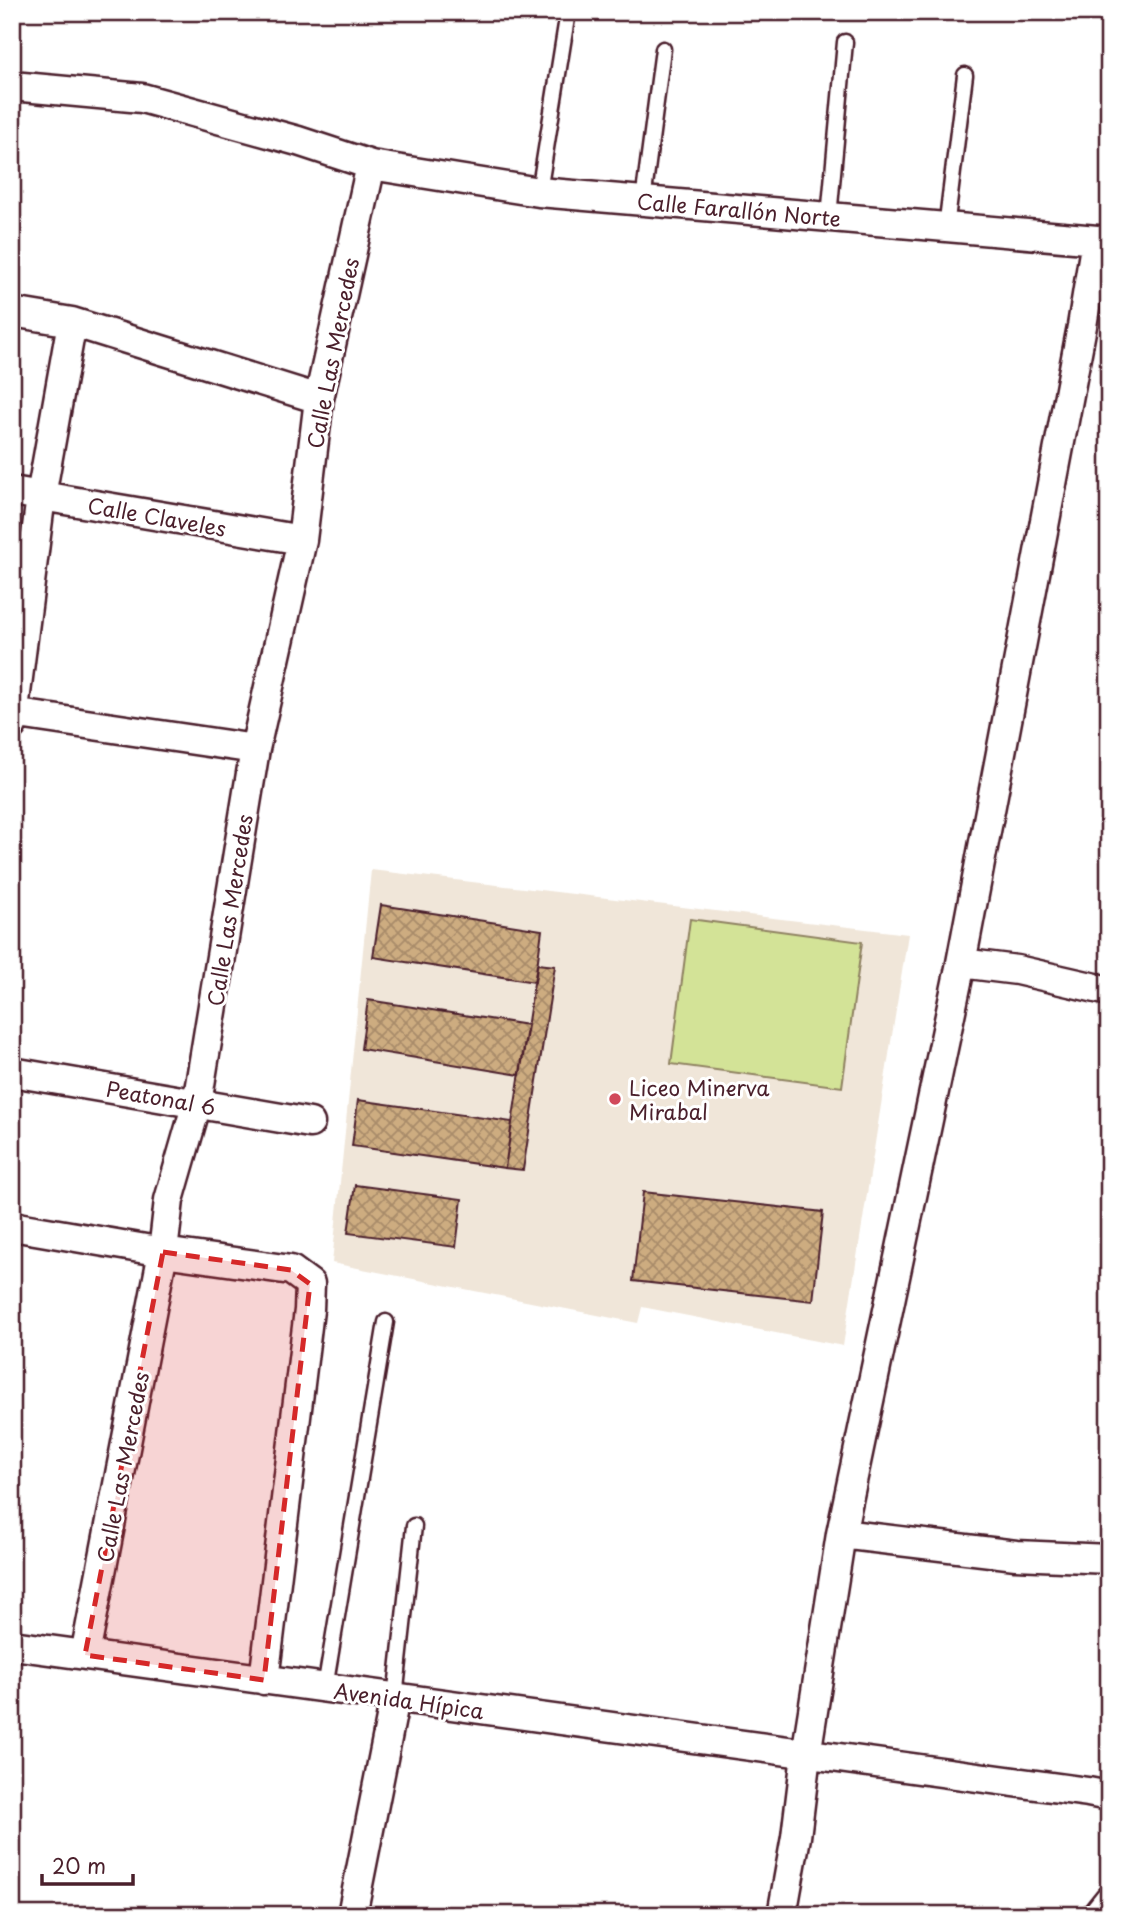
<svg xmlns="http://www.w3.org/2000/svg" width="1121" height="1927" viewBox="0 0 1121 1927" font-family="'Playpen Sans',sans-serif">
<defs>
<pattern id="building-cross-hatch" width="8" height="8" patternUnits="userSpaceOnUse" patternTransform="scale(1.75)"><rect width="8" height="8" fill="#cdac80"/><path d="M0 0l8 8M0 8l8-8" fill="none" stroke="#a88b69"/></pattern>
</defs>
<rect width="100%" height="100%" fill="#fff"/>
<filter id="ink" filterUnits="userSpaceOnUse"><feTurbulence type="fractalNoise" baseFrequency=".0143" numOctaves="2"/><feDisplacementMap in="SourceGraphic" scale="14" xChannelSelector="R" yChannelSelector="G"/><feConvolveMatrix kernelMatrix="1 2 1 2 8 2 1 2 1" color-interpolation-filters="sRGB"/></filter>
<g filter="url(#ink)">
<path fill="#f0e6d9" d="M 371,870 L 908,934 L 843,1346 L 642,1307 L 638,1323 L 332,1263 Z"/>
<path fill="#d3e397" stroke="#8e8161" stroke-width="2" d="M 690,919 L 862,942 L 842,1087 L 671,1064 Z"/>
<path fill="url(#building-cross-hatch)" stroke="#4a1f2b" stroke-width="2" d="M 381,905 L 542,930 L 535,982 L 373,957 Z
M 537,964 L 555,966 L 523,1170 L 505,1168 Z
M 368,1000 L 528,1025 L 520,1075 L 361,1049 Z
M 358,1100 L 512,1122 L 505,1168 L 352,1146 Z
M 355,1185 L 462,1199 L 456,1247 L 348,1233 Z
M 643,1192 L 823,1212 L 813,1301 L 633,1281 Z"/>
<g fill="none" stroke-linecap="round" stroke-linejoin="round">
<g stroke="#4a1f2b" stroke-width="19">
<path id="lane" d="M 539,192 L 568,12
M 643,201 L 663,49
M 829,217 L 845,42
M 946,228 L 965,75
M 325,1688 L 386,1322
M 395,1698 L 414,1526"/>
</g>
<g stroke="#4a1f2b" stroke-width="33">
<path id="street" d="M 12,86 L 142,98 L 298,141 L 371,165 L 539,192 L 1109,241
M 12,312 L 72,322 L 319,399
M 12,491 L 302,540
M 12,713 L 255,749
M 12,725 L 41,496 L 72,322
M 961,963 L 1017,970 L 1109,991
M 12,1072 L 310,1123
M 12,1226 L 163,1252 L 291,1270 L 310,1284 L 309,1310 L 264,1680
M 841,1534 L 1016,1555 L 1109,1559
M 12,1645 L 1088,1792 L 1109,1796
M 85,1655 L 163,1252 L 169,1200 L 197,1103 L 255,749 L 302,540 L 319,399 L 371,165
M 352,1915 L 395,1698
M 782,1915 L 796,1837 L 806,1755 L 841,1534 L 961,963 L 1082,326 L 1096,240
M 1097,1915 L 1109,1900"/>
</g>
<use href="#lane" stroke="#fff" stroke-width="14"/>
<use href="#street" stroke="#fff" stroke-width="28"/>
</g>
</g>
<path fill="#d62828" fill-opacity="0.2" stroke="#d62828" stroke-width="5" stroke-dasharray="14 9" stroke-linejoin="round" d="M 163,1252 L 291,1270 L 310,1284 L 264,1680 L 85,1655 Z"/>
<circle fill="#d1495b" stroke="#fff" stroke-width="2.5" cx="615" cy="1099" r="7"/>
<g text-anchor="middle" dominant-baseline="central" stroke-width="6" stroke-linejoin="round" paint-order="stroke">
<g font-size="21" fill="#4a1f2b" stroke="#fff">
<text transform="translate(739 209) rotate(5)">Calle Farallón Norte</text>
<text transform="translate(332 353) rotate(-79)">Calle Las Mercedes</text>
<text transform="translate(157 516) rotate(10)">Calle Claveles</text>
<text transform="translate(229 910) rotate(-81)">Calle Las Mercedes</text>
<text transform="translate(161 1097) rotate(10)">Peatonal 6</text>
<text transform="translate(122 1467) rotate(-79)">Calle Las Mercedes</text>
<text transform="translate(409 1700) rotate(8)">Avenida Hípica</text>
</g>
<g font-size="21" fill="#4a1f2b" stroke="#fff" text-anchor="start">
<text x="629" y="1087">Liceo Minerva<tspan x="629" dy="24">Mirabal</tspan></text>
</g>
</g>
<rect width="1121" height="1927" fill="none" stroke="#fff" stroke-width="42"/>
<rect x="21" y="21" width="1079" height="1885" fill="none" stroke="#4a1f2b" stroke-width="2.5" filter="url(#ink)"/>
<path d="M42 1874v10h91v-10" fill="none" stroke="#4a1f2b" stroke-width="3.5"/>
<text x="52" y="1874" font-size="21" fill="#4a1f2b" stroke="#ffffff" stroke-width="5" paint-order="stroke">20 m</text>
</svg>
